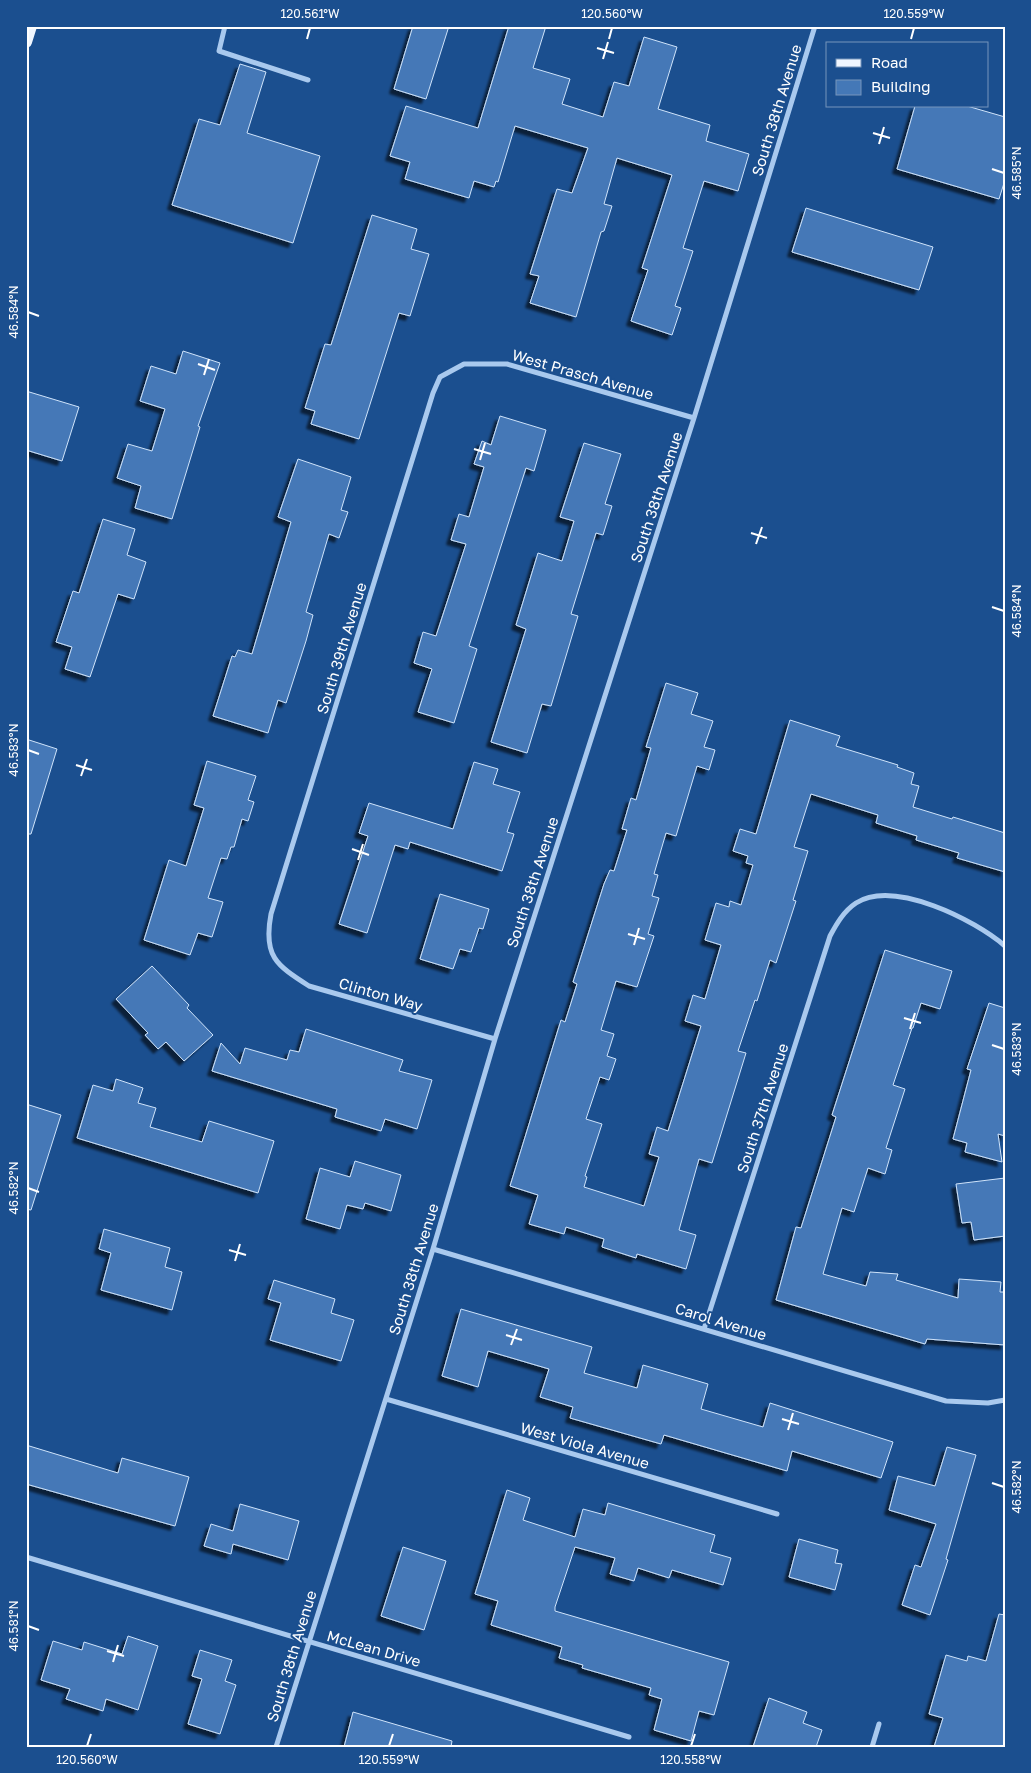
<svg xmlns="http://www.w3.org/2000/svg" width="1031" height="1773" viewBox="0 0 1031 1773" font-family="'Golos Text',sans-serif">
<defs>
<filter id="shadow"><feDropShadow dx="-4.5" dy="4.5" stdDeviation="1" flood-color="#0009"/></filter>
</defs>
<rect width="100%" height="100%" fill="#1b4f8f"/>
<path fill="#4478b7" stroke="#cfe3fa" filter="url(#shadow)" d="M 413,26 L 449,26 L 426,99 L 394,89 Z
M 509,26 L 546,26 L 533,68 L 570,79 L 562,104 L 603,117 L 614,82 L 629,86 L 644,37 L 677,47 L 658,109 L 710,125 L 706,141 L 749,154 L 738,191 L 704,181 L 683,248 L 693,251 L 675,306 L 681,308 L 672,335 L 631,321 L 648,270 L 642,268 L 672,175 L 617,158 L 604,204 L 612,206 L 604,231 L 601,232 L 576,317 L 530,303 L 539,276 L 530,274 L 557,189 L 572,193 L 588,148 L 515,126 L 498,182 L 496,181 L 494,187 L 474,181 L 469,198 L 405,179 L 410,162 L 390,156 L 406,106 L 478,128 Z
M 240,64 L 266,72 L 247,133 L 320,156 L 293,243 L 172,205 L 199,119 L 220,125 Z
M 915,106 L 967,106 L 1005,117 L 1005,180 L 999,199 L 897,169 Z
M 806,208 L 933,247 L 919,290 L 792,252 Z
M 372,215 L 417,229 L 411,249 L 429,254 L 410,316 L 399,313 L 359,439 L 311,424 L 315,411 L 305,408 L 325,344 L 331,345 Z
M 183,351 L 220,363 L 198,426 L 200,427 L 172,519 L 135,508 L 141,486 L 117,478 L 128,444 L 152,451 L 165,409 L 140,401 L 151,366 L 176,374 Z
M 26,391 L 79,407 L 62,461 L 26,450 Z
M 500,416 L 546,430 L 534,471 L 526,468 L 469,646 L 477,649 L 454,723 L 418,712 L 432,669 L 414,663 L 423,632 L 436,636 L 466,544 L 451,540 L 459,514 L 469,517 L 484,467 L 474,464 L 482,441 L 491,445 Z
M 584,443 L 621,454 L 605,504 L 612,506 L 603,535 L 596,533 L 571,614 L 578,616 L 551,706 L 542,704 L 527,753 L 491,742 L 526,629 L 516,625 L 538,553 L 562,561 L 574,521 L 560,517 Z
M 298,459 L 351,477 L 341,510 L 348,512 L 339,538 L 329,534 L 306,612 L 313,615 L 306,641 L 286,703 L 278,700 L 268,733 L 213,716 L 232,656 L 235,657 L 238,650 L 252,654 L 291,522 L 278,517 Z
M 103,519 L 135,529 L 127,555 L 146,562 L 134,599 L 118,594 L 90,677 L 65,669 L 72,647 L 56,642 L 73,591 L 79,593 Z
M 666,683 L 698,693 L 691,714 L 713,721 L 704,747 L 715,750 L 709,770 L 697,766 L 676,836 L 666,833 L 654,874 L 658,875 L 652,896 L 659,898 L 648,934 L 654,936 L 637,987 L 616,981 L 601,1030 L 614,1034 L 607,1056 L 616,1059 L 609,1080 L 600,1077 L 586,1119 L 602,1124 L 585,1176 L 587,1177 L 584,1187 L 644,1206 L 659,1157 L 649,1154 L 657,1127 L 668,1131 L 701,1026 L 685,1021 L 693,995 L 705,999 L 721,945 L 705,940 L 716,903 L 729,907 L 730,901 L 741,905 L 753,865 L 746,863 L 748,856 L 733,851 L 740,829 L 756,834 L 790,720 L 840,736 L 836,746 L 898,765 L 897,767 L 914,773 L 911,784 L 919,786 L 913,807 L 952,819 L 953,817 L 1005,833 L 1005,872 L 957,858 L 959,853 L 916,840 L 917,836 L 876,823 L 878,815 L 811,794 L 794,847 L 808,851 L 793,900 L 796,901 L 776,963 L 770,960 L 757,1001 L 755,1000 L 738,1051 L 746,1053 L 712,1163 L 699,1159 L 679,1230 L 696,1235 L 686,1269 L 637,1254 L 636,1258 L 602,1247 L 604,1239 L 566,1227 L 564,1234 L 529,1224 L 538,1195 L 510,1186 L 561,1020 L 565,1022 L 577,984 L 573,982 L 604,884 L 610,870 L 614,871 L 627,830 L 622,829 L 631,798 L 636,800 L 651,748 L 646,747 Z
M 26,739 L 57,749 L 31,834 L 26,834 Z
M 207,761 L 256,776 L 248,800 L 254,802 L 248,821 L 242,819 L 234,847 L 231,847 L 227,859 L 221,858 L 208,898 L 223,902 L 212,937 L 198,933 L 190,955 L 144,940 L 169,860 L 186,866 L 204,808 L 194,805 Z
M 474,762 L 498,769 L 493,784 L 520,792 L 507,832 L 514,834 L 502,871 L 410,842 L 408,849 L 395,845 L 367,933 L 339,924 L 368,836 L 359,833 L 369,803 L 453,829 Z
M 440,894 L 489,909 L 483,929 L 479,928 L 471,952 L 460,949 L 453,969 L 420,959 Z
M 885,950 L 952,971 L 940,1009 L 921,1003 L 913,1028 L 912,1028 L 893,1085 L 905,1089 L 886,1148 L 892,1150 L 885,1174 L 868,1168 L 854,1212 L 842,1208 L 823,1274 L 866,1286 L 870,1272 L 898,1274 L 896,1280 L 958,1298 L 959,1279 L 1001,1282 L 1000,1292 L 1005,1292 L 1005,1345 L 927,1339 L 925,1344 L 776,1300 L 796,1227 L 801,1228 L 836,1117 L 832,1115 Z
M 152,966 L 189,1005 L 187,1008 L 213,1035 L 184,1061 L 166,1042 L 158,1049 L 145,1035 L 148,1033 L 116,999 Z
M 989,1003 L 1005,1008 L 1005,1136 L 998,1134 L 1002,1162 L 965,1152 L 967,1143 L 953,1139 L 971,1070 L 967,1069 Z
M 306,1029 L 403,1060 L 399,1071 L 432,1080 L 417,1129 L 385,1119 L 381,1131 L 335,1117 L 337,1109 L 212,1071 L 221,1043 L 240,1064 L 245,1048 L 287,1060 L 290,1050 L 299,1052 Z
M 116,1079 L 143,1088 L 138,1103 L 156,1108 L 150,1127 L 202,1142 L 209,1121 L 274,1141 L 258,1193 L 77,1138 L 93,1085 L 113,1091 Z
M 26,1104 L 61,1115 L 31,1210 L 26,1209 Z
M 355,1161 L 401,1175 L 391,1211 L 365,1203 L 363,1209 L 347,1205 L 340,1229 L 306,1219 L 320,1168 L 350,1177 Z
M 1005,1178 L 1005,1236 L 974,1240 L 971,1222 L 962,1223 L 956,1184 Z
M 104,1229 L 170,1248 L 165,1267 L 182,1272 L 172,1310 L 101,1290 L 111,1253 L 99,1249 Z
M 274,1280 L 335,1299 L 331,1313 L 354,1320 L 341,1361 L 270,1340 L 281,1303 L 268,1299 Z
M 461,1309 L 592,1347 L 584,1373 L 637,1388 L 643,1365 L 708,1384 L 701,1409 L 763,1427 L 770,1403 L 893,1442 L 881,1478 L 792,1451 L 787,1471 L 664,1435 L 661,1444 L 570,1418 L 573,1407 L 540,1397 L 549,1369 L 488,1351 L 478,1387 L 442,1376 Z
M 26,1445 L 118,1473 L 122,1458 L 189,1477 L 175,1526 L 26,1484 Z
M 947,1447 L 976,1455 L 946,1559 L 948,1560 L 930,1615 L 902,1605 L 915,1565 L 921,1567 L 936,1524 L 889,1510 L 898,1476 L 935,1486 Z
M 507,1490 L 530,1498 L 523,1520 L 575,1537 L 583,1509 L 605,1515 L 608,1503 L 715,1535 L 710,1552 L 731,1558 L 723,1585 L 672,1570 L 669,1578 L 638,1568 L 634,1581 L 610,1574 L 615,1558 L 575,1547 L 555,1607 L 555,1611 L 729,1662 L 714,1715 L 699,1711 L 691,1741 L 654,1730 L 662,1699 L 649,1695 L 651,1688 L 582,1668 L 583,1665 L 559,1658 L 562,1647 L 491,1625 L 498,1601 L 475,1594 Z
M 240,1504 L 299,1521 L 288,1560 L 233,1544 L 231,1554 L 204,1546 L 211,1524 L 233,1531 Z
M 799,1539 L 838,1550 L 835,1563 L 842,1564 L 835,1590 L 789,1577 Z
M 403,1547 L 446,1561 L 424,1630 L 381,1616 Z
M 999,1614 L 1005,1615 L 1005,1747 L 934,1747 L 943,1718 L 929,1714 L 946,1655 L 967,1661 L 968,1656 L 986,1661 Z
M 128,1636 L 158,1646 L 138,1710 L 106,1699 L 103,1711 L 66,1699 L 70,1689 L 41,1680 L 53,1641 L 82,1650 L 84,1642 L 122,1654 Z
M 200,1650 L 232,1660 L 225,1681 L 236,1685 L 220,1734 L 188,1724 L 202,1679 L 192,1676 Z
M 769,1698 L 807,1712 L 803,1723 L 822,1730 L 816,1747 L 753,1747 Z
M 353,1712 L 452,1741 L 451,1747 L 344,1747 Z"/>
<g fill="none" stroke-linecap="round" stroke-linejoin="round">
<path stroke="#a9c9ee" stroke-width="5" d="M 225,26 L 219,51 L 308,80
M 495,1039 L 309,986 C 276,965 263,956 271,914 L 433,393 L 440,377 L 464,364 L 507,364 L 694,418
M 433,1249 L 946,1401 L 988,1403 L 1005,1400
M 704,1329 L 830,936 C 837,923 844,911 856,903 C 894,879 975,920 1005,946
M 386,1399 L 777,1514
M 26,1557 L 629,1737
M 276,1747 L 433,1249 L 495,1039 L 694,418 L 815,26
M 872,1747 L 879,1724"/>
<path stroke="#f0f6ff" stroke-width="12" d="M 26,42 L 31,26"/>
</g>
<path fill="none" stroke="#fff" stroke-width="2" d="M 307,39 L 310,28M 609,39 L 612,28M 911,39 L 914,28M 597,48 L 614,53M 603,59 L 608,42M 873,133 L 890,138M 879,144 L 884,127M 992,169 L 1004,173M 28,312 L 39,316M 198,364 L 215,370M 204,375 L 209,359M 474,449 L 491,454M 480,460 L 485,443M 751,533 L 767,538M 756,544 L 762,527M 992,607 L 1004,611M 28,750 L 39,754M 76,765 L 92,770M 81,776 L 87,759M 352,849 L 369,855M 358,860 L 363,844M 628,934 L 645,939M 634,945 L 639,928M 904,1018 L 921,1023M 910,1029 L 915,1013M 992,1045 L 1004,1049M 28,1188 L 39,1192M 229,1250 L 246,1255M 235,1261 L 240,1244M 506,1335 L 522,1340M 511,1345 L 517,1329M 782,1419 L 799,1424M 788,1430 L 793,1413M 992,1483 L 1004,1487M 28,1626 L 39,1630M 107,1651 L 124,1656M 113,1662 L 118,1645M 87,1746 L 91,1734M 389,1746 L 393,1734M 691,1746 L 695,1734"/>
<g text-anchor="middle" dominant-baseline="central" stroke-width="4" stroke-linejoin="round" paint-order="stroke">
<g font-size="15" fill="#fff" stroke="#1b4f8f">
<text transform="translate(776 110) rotate(-73)">South 38th Avenue</text>
<text transform="translate(583 374) rotate(16)">West Prasch Avenue</text>
<text transform="translate(656 497) rotate(-72)">South 38th Avenue</text>
<text transform="translate(341 648) rotate(-73)">South 39th Avenue</text>
<text transform="translate(532 882) rotate(-72)">South 38th Avenue</text>
<text transform="translate(381 994) rotate(16)">Clinton Way</text>
<text transform="translate(762 1108) rotate(-72)">South 37th Avenue</text>
<text transform="translate(413 1269) rotate(-73)">South 38th Avenue</text>
<text transform="translate(721 1321) rotate(17)">Carol Avenue</text>
<text transform="translate(585 1445) rotate(16)">West Viola Avenue</text>
<text transform="translate(374 1648) rotate(16)">McLean Drive</text>
<text transform="translate(291 1656) rotate(-73)">South 38th Avenue</text>
</g>
</g>
<rect width="1031" height="1773" fill="none" stroke="#1b4f8f" stroke-width="55"/>
<rect x="826" y="42" width="162" height="65" fill="#1b4f8f" stroke="#7695bc"/>
<rect x="836" y="59" width="25" height="8" fill="#f0f6ff" stroke="#7695bc"/>
<text x="871" y="68" font-size="15" fill="#ffffff">Road</text>
<rect x="836" y="80" width="25" height="15" fill="#4478b7" stroke="#7695bc"/>
<text x="871" y="92" font-size="15" fill="#ffffff">Building</text>
<rect x="28" y="28" width="976" height="1718" fill="none" stroke="#fff" stroke-width="2"/>
<g font-size="12" text-anchor="middle" fill="#fff">
<text x="310" y="18">120.561°W</text>
<text x="612" y="18">120.560°W</text>
<text x="914" y="18">120.559°W</text>
<text transform="translate(1017 173) rotate(-90)" y="4">46.585°N</text>
<text transform="translate(14 312) rotate(-90)" y="4">46.584°N</text>
<text transform="translate(1017 611) rotate(-90)" y="4">46.584°N</text>
<text transform="translate(14 750) rotate(-90)" y="4">46.583°N</text>
<text transform="translate(1017 1049) rotate(-90)" y="4">46.583°N</text>
<text transform="translate(14 1188) rotate(-90)" y="4">46.582°N</text>
<text transform="translate(1017 1487) rotate(-90)" y="4">46.582°N</text>
<text transform="translate(14 1626) rotate(-90)" y="4">46.581°N</text>
<text x="87" y="1764">120.560°W</text>
<text x="389" y="1764">120.559°W</text>
<text x="691" y="1764">120.558°W</text>
</g>
</svg>
